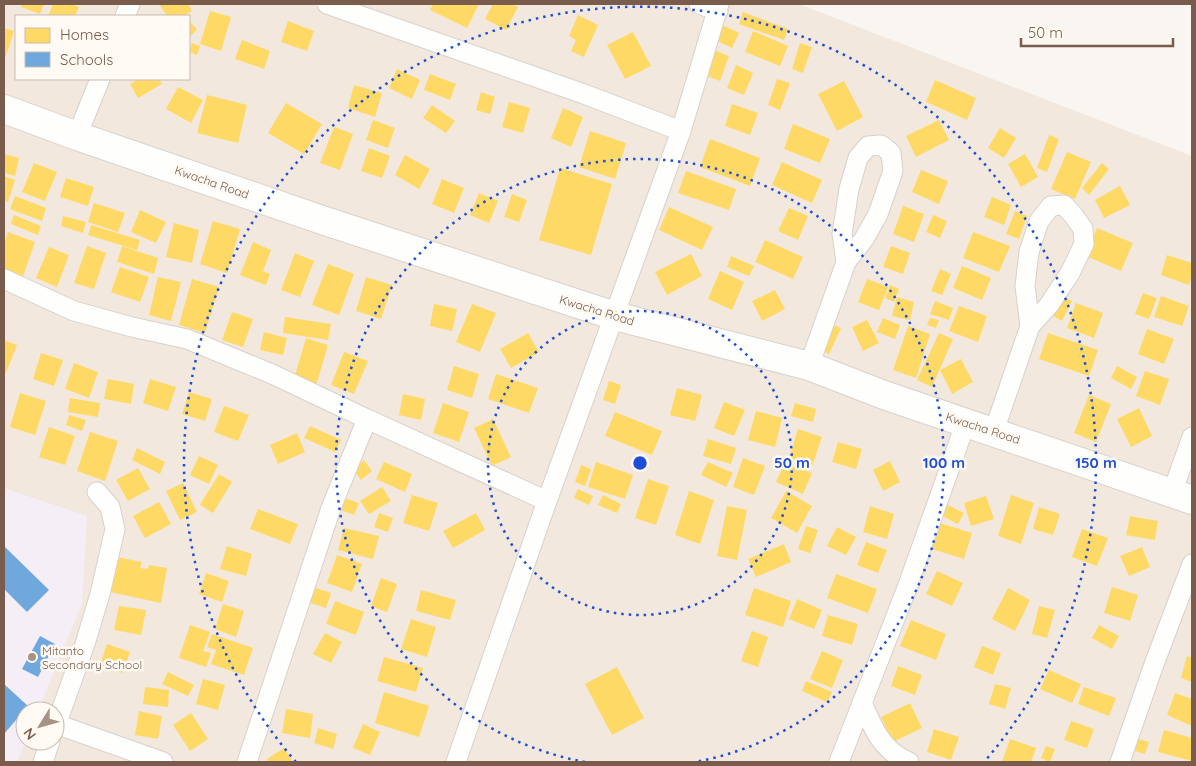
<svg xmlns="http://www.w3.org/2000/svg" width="1196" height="766" viewBox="0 0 1196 766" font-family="Quicksand,sans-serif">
<rect width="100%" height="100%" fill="#f9f5f0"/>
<path fill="#f2e8de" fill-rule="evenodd" d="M 4,4 L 799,4 L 1192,156 L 1192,762 L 4,762 ZM 16,16 L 189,16 L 189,79 L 16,79 ZM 25,711 L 55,711 L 55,741 L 25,741 Z"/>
<path fill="#f6eef6" d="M 4,488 L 87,516 L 82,604 L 38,711 L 25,711 L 26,741 L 17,762 L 4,762 Z"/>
<path fill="#ffd966" d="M 22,4 L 44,4 L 40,14 L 21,7 Z
M 53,4 L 71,4 L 79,7 L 75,16 L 48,16 Z
M 159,4 L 188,4 L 192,11 L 184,16 L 167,16 Z
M 433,4 L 479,4 L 467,28 L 430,10 Z
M 493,4 L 511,4 L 518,7 L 506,30 L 485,19 Z
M 210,11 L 231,17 L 221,51 L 200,44 Z
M 743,12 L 788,29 L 784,40 L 739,24 Z
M 578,15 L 598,25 L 584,57 L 571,51 L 576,40 L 569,36 Z
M 189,21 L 197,29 L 191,36 L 189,34 Z
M 288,21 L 314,31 L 307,51 L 281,42 Z
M 722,25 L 739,33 L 732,48 L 715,40 Z
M 4,28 L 14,31 L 6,56 L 4,55 Z
M 753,31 L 788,46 L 780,66 L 745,52 Z
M 633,32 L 651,66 L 625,79 L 607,45 Z
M 242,40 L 270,51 L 264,69 L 235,59 Z
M 192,43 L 200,46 L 197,55 L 189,52 Z
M 800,43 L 812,47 L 803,73 L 792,69 Z
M 714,50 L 729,56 L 720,81 L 704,75 Z
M 736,65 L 753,73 L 744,95 L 727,88 Z
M 397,69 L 420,80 L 412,99 L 389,88 Z
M 430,74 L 456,84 L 450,100 L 424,90 Z
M 139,79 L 159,79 L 162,84 L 138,98 L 130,84 Z
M 777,79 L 790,83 L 780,110 L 768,105 Z
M 935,80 L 976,98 L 967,120 L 926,102 Z
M 844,81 L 863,117 L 837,131 L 818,94 Z
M 354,85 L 382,93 L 375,117 L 348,108 Z
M 178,87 L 203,100 L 191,123 L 166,109 Z
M 481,92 L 495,97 L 490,114 L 476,110 Z
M 207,95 L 247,105 L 238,143 L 197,133 Z
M 509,102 L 530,108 L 523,133 L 502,127 Z
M 286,103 L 322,124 L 304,154 L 268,133 Z
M 732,104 L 758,113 L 750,135 L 725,126 Z
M 432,105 L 455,121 L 446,133 L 423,118 Z
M 563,108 L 583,117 L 571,147 L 551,138 Z
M 373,120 L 395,128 L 388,148 L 366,140 Z
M 939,120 L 949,140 L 916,157 L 906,136 Z
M 793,124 L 830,139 L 820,163 L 784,149 Z
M 334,127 L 353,134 L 340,170 L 320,163 Z
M 1000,128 L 1016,138 L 1004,158 L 988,148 Z
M 590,131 L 626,143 L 615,179 L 579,167 Z
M 1049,135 L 1059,139 L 1047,172 L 1037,168 Z
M 710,139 L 760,158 L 750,186 L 700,167 Z
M 369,148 L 390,156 L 382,178 L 361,171 Z
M 1067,152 L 1091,162 L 1075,199 L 1051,189 Z
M 4,154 L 19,158 L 15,176 L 4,173 Z
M 1025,154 L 1038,177 L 1021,187 L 1008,164 Z
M 405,155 L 430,169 L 419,189 L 395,175 Z
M 782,162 L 822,180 L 812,203 L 772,185 Z
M 34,163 L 57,172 L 45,201 L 22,192 Z
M 1102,163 L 1109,169 L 1089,195 L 1082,188 Z
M 560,168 L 612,184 L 591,255 L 539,240 Z
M 921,170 L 948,181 L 939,204 L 912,192 Z
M 686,171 L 736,189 L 729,210 L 678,193 Z
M 4,176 L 15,180 L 8,202 L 4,201 Z
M 66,178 L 94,187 L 88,206 L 60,197 Z
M 442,179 L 464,188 L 454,213 L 432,204 Z
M 1120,186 L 1130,205 L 1104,218 L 1095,200 Z
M 479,193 L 498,201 L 489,223 L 470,215 Z
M 512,194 L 527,200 L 519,222 L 504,217 Z
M 15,196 L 46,208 L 42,221 L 10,209 Z
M 992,197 L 1011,205 L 1004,225 L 984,217 Z
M 94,203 L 125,213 L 118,232 L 88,222 Z
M 903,206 L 924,214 L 914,242 L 893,234 Z
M 669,207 L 713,227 L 702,250 L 659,230 Z
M 789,208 L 808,216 L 798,240 L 778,231 Z
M 140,210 L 166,222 L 156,243 L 131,232 Z
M 1015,211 L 1027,216 L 1019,239 L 1006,234 Z
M 14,215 L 41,226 L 38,235 L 11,224 Z
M 933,215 L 947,221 L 940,238 L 926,232 Z
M 63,216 L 86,222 L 83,233 L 61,226 Z
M 213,221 L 240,229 L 227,273 L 200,264 Z
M 174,223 L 199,230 L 192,263 L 166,257 Z
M 91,225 L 140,240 L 137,250 L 88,235 Z
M 1097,228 L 1133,243 L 1121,271 L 1086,256 Z
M 8,232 L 35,242 L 23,276 L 4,270 L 4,244 Z
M 973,232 L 1010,246 L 999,272 L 963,258 Z
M 765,240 L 803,257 L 793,279 L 755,262 Z
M 253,242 L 271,250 L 263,271 L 270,274 L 266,285 L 240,275 Z
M 87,246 L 106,253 L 94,289 L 74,283 Z
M 122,246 L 158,258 L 154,274 L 117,262 Z
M 891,246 L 910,253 L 903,274 L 883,267 Z
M 49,247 L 69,255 L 57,287 L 36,278 Z
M 295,253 L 314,261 L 300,297 L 281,290 Z
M 691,254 L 702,276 L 667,295 L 655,272 Z
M 1167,255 L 1192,263 L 1192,274 L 1189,285 L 1161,275 Z
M 731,256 L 754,266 L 749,276 L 727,267 Z
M 328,264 L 354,274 L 339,315 L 312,305 Z
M 962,266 L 991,278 L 982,300 L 953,288 Z
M 120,267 L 149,277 L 140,302 L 111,292 Z
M 940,269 L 951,274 L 942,295 L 931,291 Z
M 720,271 L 744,282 L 732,310 L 708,299 Z
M 158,277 L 181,282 L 171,321 L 149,315 Z
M 366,277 L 392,285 L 381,319 L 356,311 Z
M 192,279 L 219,287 L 205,333 L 179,325 Z
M 867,279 L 888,287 L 879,310 L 858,302 Z
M 890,285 L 899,289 L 894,302 L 885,298 Z
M 775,290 L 785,309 L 762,321 L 752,301 Z
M 1143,293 L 1157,298 L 1149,319 L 1135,314 Z
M 1063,296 L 1072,301 L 1062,321 L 1053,316 Z
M 1161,296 L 1189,306 L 1182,326 L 1154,317 Z
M 897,297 L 914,302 L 910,320 L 892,316 Z
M 935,301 L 953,308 L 949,320 L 930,314 Z
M 1076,303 L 1103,313 L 1094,338 L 1067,328 Z
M 434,304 L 457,309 L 452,331 L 430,326 Z
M 472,304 L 496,313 L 480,352 L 456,342 Z
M 959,306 L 987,316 L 978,342 L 949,331 Z
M 232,312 L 253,319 L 243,347 L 222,340 Z
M 285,317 L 331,324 L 328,340 L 283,333 Z
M 883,318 L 900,325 L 895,339 L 877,332 Z
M 930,318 L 939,320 L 936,328 L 927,325 Z
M 867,320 L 879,343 L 863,351 L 852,327 Z
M 826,322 L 841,328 L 829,354 L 815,347 Z
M 908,326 L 930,334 L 916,378 L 893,370 Z
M 1147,329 L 1174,339 L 1164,364 L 1138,354 Z
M 264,332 L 287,338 L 283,355 L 260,350 Z
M 528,333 L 539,352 L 511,368 L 500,349 Z
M 939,333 L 953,339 L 932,387 L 917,380 Z
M 1048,333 L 1098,350 L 1089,376 L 1039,359 Z
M 306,338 L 328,345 L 316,386 L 294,379 Z
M 4,340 L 17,345 L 6,373 L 4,372 Z
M 344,352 L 368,361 L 354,394 L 331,385 Z
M 41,353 L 63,360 L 54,386 L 33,379 Z
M 961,359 L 973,382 L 952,394 L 940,370 Z
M 74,363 L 98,372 L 89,398 L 65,389 Z
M 454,366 L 479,374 L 472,398 L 447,390 Z
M 1117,366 L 1137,377 L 1131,389 L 1111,378 Z
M 1145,371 L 1169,379 L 1160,405 L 1136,396 Z
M 496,374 L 538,388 L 529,413 L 488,399 Z
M 108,379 L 134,384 L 131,404 L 104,399 Z
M 150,379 L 176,387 L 168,411 L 143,403 Z
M 609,381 L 621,385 L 615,404 L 603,400 Z
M 677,388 L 702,395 L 695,421 L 670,415 Z
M 189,392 L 212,399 L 205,421 L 182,414 Z
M 20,393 L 46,401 L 35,435 L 10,427 Z
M 403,394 L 425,399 L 421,420 L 399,415 Z
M 1089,395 L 1111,404 L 1096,442 L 1074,433 Z
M 70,398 L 100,403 L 98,417 L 68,412 Z
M 724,402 L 745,410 L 734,436 L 714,428 Z
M 443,403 L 469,412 L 459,442 L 433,433 Z
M 795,403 L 816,409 L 813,422 L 791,416 Z
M 224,406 L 249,415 L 238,441 L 214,432 Z
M 1139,408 L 1152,436 L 1131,447 L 1117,419 Z
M 756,411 L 782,418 L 775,447 L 748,440 Z
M 615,412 L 662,431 L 652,455 L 605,436 Z
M 69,415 L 86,420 L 82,431 L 66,425 Z
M 493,419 L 511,457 L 492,466 L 474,428 Z
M 310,426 L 341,440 L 335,452 L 304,438 Z
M 49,427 L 75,436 L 65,465 L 39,457 Z
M 798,429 L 822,437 L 812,466 L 789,458 Z
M 90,432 L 118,441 L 105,481 L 77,471 Z
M 297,433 L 305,452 L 278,464 L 270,445 Z
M 708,439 L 736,448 L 731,464 L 703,456 Z
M 838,442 L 862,449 L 856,469 L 832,462 Z
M 137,448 L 165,462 L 160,474 L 132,460 Z
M 199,456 L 218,465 L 209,484 L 190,475 Z
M 743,458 L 765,466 L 754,495 L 733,487 Z
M 364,460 L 372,471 L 361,480 L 353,469 Z
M 890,461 L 900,482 L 883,491 L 873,470 Z
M 384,462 L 412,474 L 405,492 L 376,479 Z
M 596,462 L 633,475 L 625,499 L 588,487 Z
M 708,462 L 733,473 L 726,487 L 701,475 Z
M 785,462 L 812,473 L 803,494 L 776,482 Z
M 581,465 L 591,469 L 585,486 L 575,482 Z
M 138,468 L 150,489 L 128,501 L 116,480 Z
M 219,474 L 232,482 L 213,513 L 200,505 Z
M 648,479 L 669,486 L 656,525 L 635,518 Z
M 183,483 L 197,512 L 180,520 L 166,491 Z
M 382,487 L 391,501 L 369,514 L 360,501 Z
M 578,489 L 593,496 L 589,505 L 574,498 Z
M 689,491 L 714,500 L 700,544 L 675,535 Z
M 786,491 L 812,506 L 797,533 L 771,518 Z
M 412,495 L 438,503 L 429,531 L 403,523 Z
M 603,495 L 621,504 L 617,513 L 598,505 Z
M 1011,495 L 1034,503 L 1021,544 L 998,536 Z
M 986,496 L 994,519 L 971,526 L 964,503 Z
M 345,498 L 359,503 L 354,515 L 341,510 Z
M 159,502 L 171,524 L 145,538 L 133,516 Z
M 942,502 L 964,513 L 958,524 L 936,513 Z
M 727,506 L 747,510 L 737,560 L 717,556 Z
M 870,506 L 894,514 L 887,539 L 863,532 Z
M 1039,507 L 1060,514 L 1053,535 L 1033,529 Z
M 258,509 L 298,524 L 290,544 L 250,529 Z
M 379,513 L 393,518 L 388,532 L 374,527 Z
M 476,513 L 485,530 L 453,548 L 443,531 Z
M 1130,516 L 1158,521 L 1155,540 L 1126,535 Z
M 940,523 L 972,533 L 964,559 L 932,549 Z
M 806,526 L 818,530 L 810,553 L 798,549 Z
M 837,527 L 856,537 L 846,555 L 827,546 Z
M 344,528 L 379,536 L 373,559 L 338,550 Z
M 1082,529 L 1108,538 L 1097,566 L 1072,557 Z
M 866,542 L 887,550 L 878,573 L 857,565 Z
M 784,544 L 791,562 L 756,577 L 748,559 Z
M 227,546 L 252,554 L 246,576 L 220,569 Z
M 1142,547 L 1150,567 L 1129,576 L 1120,556 Z
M 337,555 L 362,564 L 352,592 L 327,583 Z
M 117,557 L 142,562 L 140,568 L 148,569 L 149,565 L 167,568 L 161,603 L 110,592 Z
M 937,571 L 963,583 L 952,606 L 926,594 Z
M 206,573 L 229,581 L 222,602 L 199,594 Z
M 836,574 L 877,589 L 868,613 L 827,598 Z
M 381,578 L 397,584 L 387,612 L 371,606 Z
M 313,587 L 331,593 L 326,608 L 308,602 Z
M 1112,587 L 1138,595 L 1130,621 L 1104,613 Z
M 754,588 L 791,601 L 783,627 L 745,615 Z
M 1008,588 L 1030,600 L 1015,631 L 992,619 Z
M 421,590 L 456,600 L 450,620 L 416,611 Z
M 797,599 L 822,610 L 814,629 L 789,619 Z
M 335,601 L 364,612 L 356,635 L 326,624 Z
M 223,604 L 244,611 L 236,637 L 215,629 Z
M 119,606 L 146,610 L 141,635 L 114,630 Z
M 1039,606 L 1055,610 L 1047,638 L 1032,634 Z
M 828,615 L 858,624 L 852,645 L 822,636 Z
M 411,619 L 436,627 L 427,657 L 401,649 Z
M 911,620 L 946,634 L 936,660 L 900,646 Z
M 190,625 L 210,632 L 203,651 L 211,653 L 206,667 L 179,658 Z
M 1099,625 L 1119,636 L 1112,649 L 1092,638 Z
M 752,631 L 768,637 L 758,667 L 741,661 Z
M 325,633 L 342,642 L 331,663 L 313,654 Z
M 212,634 L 253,648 L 244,675 L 211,664 L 216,650 L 207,647 Z
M 107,644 L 130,652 L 122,673 L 100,665 Z
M 982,646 L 1001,653 L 993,675 L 974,667 Z
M 822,651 L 843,660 L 832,688 L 810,679 Z
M 1187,656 L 1192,658 L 1192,682 L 1181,678 Z
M 384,657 L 423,668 L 416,692 L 377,681 Z
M 898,666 L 922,675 L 915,695 L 891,686 Z
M 617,667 L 644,718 L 612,735 L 585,684 Z
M 1049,670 L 1081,684 L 1072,703 L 1040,689 Z
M 168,672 L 194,685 L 188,696 L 162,684 Z
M 203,679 L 225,685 L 218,710 L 196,704 Z
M 806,681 L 832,692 L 827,702 L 802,691 Z
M 995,684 L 1011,688 L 1005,709 L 989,704 Z
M 145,687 L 169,690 L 168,707 L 143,704 Z
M 1084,687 L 1116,698 L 1109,716 L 1078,704 Z
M 384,692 L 429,706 L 419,737 L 375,723 Z
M 1175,693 L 1192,699 L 1192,726 L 1167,715 Z
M 910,703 L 922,728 L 893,742 L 881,717 Z
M 286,709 L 313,714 L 310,738 L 282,733 Z
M 139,711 L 162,716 L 158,739 L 135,735 Z
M 191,713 L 208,739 L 190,751 L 173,725 Z
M 1071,721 L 1094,729 L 1087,748 L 1064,740 Z
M 363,724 L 380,732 L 370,755 L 353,748 Z
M 318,728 L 337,734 L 333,749 L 314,743 Z
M 934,729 L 959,737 L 951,760 L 927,752 Z
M 1164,730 L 1192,738 L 1192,761 L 1158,752 Z
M 1132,737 L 1149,742 L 1145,754 L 1129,749 Z
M 1010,739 L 1036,748 L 1031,762 L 1002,762 Z
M 1046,746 L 1055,749 L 1050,762 L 1041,758 Z
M 284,748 L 293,762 L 269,762 L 267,759 Z"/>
<path fill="#6fa8dc" d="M 4,546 L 49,590 L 27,612 L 4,589 Z
M 40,636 L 55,644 L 38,677 L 22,669 Z
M 4,684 L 28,706 L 4,734 Z"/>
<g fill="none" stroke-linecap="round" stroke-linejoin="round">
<g stroke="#d7d1cb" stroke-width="21">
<path id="minor" d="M 327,4 L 584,94 L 681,131
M 699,4 L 718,11
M 125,16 L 130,4
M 77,136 L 100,79
M 4,279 L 74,311 L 132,327 L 187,339 L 272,374 L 367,419
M 809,366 L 846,262 L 864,239 L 878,214 L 893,171 L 891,153 L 881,145 L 868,146 L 858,158 L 849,189 L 842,234 L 846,262
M 994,431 L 1030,326 L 1049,305 L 1070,273 L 1084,244 L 1083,229 L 1074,216 L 1064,205 L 1051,206 L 1039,221 L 1029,252 L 1025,286 L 1030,326
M 1172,493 L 1192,437
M 862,702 C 872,727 882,751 909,762
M 56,724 L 163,762
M 55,728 L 85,644 L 100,594 L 115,529 L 110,507 L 97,492
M 43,762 L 50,741
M 247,762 L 331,508 L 367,419 L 547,501
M 456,762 L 547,501 L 681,131 L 719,4
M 839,762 L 907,588 L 966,422
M 1120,762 L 1153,667 L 1192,564"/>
</g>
<g stroke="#d9d2cb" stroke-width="30">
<path id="secondary" d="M 4,109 L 77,136 L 325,221 L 615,316 L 809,366 L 884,395 L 1192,500"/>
</g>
<use href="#minor" stroke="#fefefd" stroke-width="19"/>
<use href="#secondary" stroke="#fefefd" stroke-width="28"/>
</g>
<g fill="none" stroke="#1d4ed8" stroke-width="2.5" stroke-dasharray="2.5 5">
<circle cx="640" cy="463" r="152"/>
<path d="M585 762A304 304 0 1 1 695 762"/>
<path d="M296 762A456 456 0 1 1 984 762"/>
</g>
<circle fill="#a69286" stroke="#fffaf3" stroke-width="2" cx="32" cy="657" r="5"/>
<g text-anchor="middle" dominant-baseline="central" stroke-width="5" stroke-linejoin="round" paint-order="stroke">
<g font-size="12" fill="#7a5c4d" stroke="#fffaf3">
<text transform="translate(212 182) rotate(19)">Kwacha Road</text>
<text transform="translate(597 310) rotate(17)">Kwacha Road</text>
<text transform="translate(983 428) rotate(18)">Kwacha Road</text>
</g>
<g font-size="12" fill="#7a5c4d" stroke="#fffaf3" text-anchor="start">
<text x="42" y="650">Mitanto<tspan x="42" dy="14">Secondary School</tspan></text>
</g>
</g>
<circle cx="640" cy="463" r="8" fill="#1d4ed8" stroke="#fffaf3" stroke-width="2.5"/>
<g font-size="15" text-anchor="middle" font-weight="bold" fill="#1d4ed8" stroke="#fffaf3" stroke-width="5" stroke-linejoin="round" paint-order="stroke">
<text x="792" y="468">50 m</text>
<text x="944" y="468">100 m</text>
<text x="1096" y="468">150 m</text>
</g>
<rect width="1196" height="766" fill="none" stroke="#7a5c4d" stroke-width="10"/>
<rect x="15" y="15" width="175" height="65" fill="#fffaf3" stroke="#cabbb1"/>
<rect x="25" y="28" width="25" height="15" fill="#ffd966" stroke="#cabbb1"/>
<text x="60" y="40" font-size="15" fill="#7a5c4d">Homes</text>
<rect x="25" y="52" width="25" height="15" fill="#6fa8dc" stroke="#cabbb1"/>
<text x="60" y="65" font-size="15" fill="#7a5c4d">Schools</text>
<g transform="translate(40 726) rotate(233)"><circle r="24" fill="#fffaf3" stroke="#cabbb1"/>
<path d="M0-4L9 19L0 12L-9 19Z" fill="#a69286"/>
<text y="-8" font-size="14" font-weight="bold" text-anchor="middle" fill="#7a5c4d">N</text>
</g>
<path d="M1021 38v8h152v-8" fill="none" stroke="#7a5c4d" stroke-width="2.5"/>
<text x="1028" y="38" font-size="15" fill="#7a5c4d" stroke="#fffaf3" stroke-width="4" paint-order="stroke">50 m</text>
</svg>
